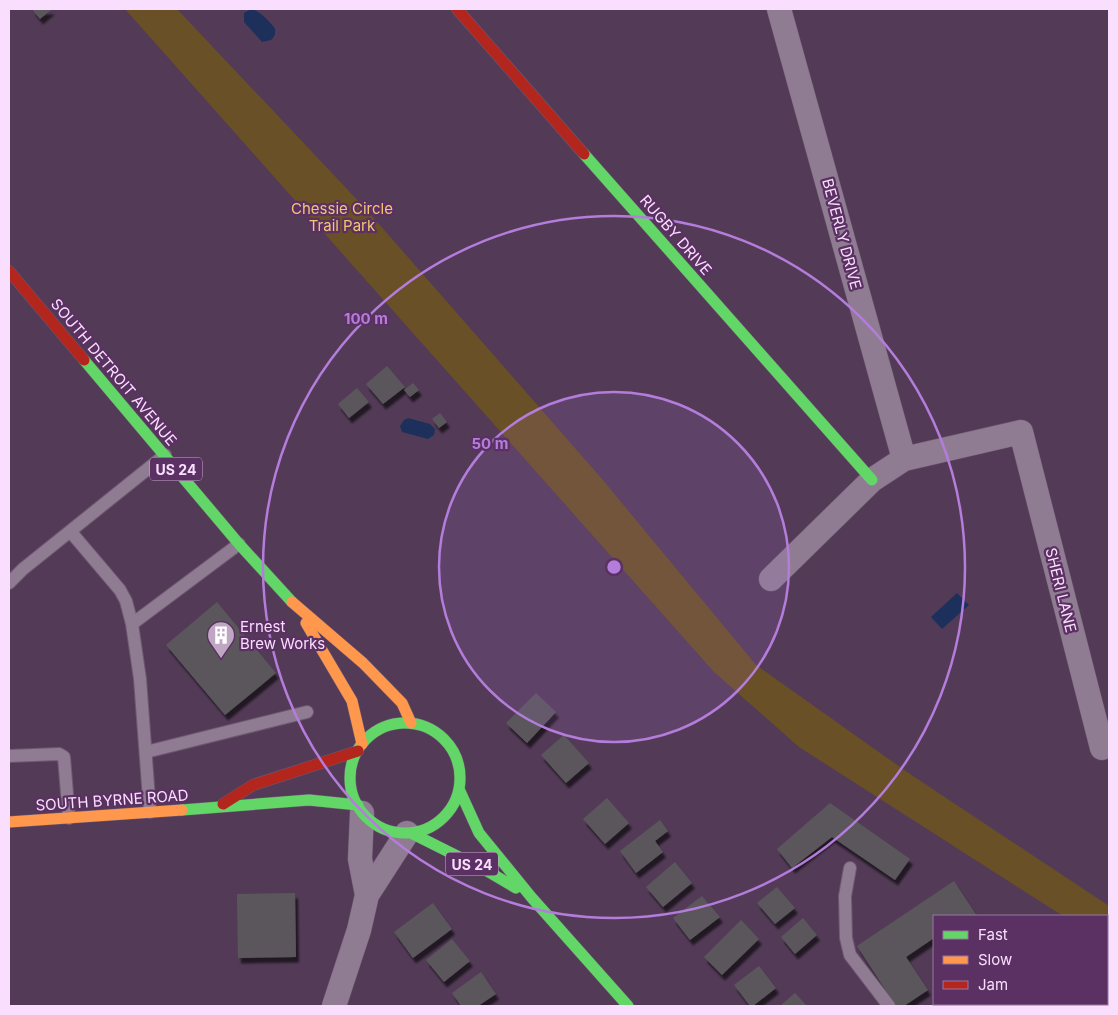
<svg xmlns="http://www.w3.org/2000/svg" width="1118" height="1015" viewBox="0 0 1118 1015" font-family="Inter,sans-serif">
<defs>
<filter id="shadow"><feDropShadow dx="3" dy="5.5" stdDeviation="1" flood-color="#0009"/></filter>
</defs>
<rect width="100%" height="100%" fill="#533b57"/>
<path fill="#6a5026" d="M 125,9 L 177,9 L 364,207 L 602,479 L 756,665 L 907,772 L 1109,906 L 1109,945 L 1107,944 L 1107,916 L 1063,916 L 799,747 L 714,672 Z"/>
<path fill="#1c305b" d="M 251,9 C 257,9 272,23 275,29 C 276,34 274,37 271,40 L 262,42 L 244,22 L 244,13 Z
M 408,418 L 430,424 L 435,429 L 434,435 L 428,439 L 402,432 L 400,426 L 404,420 Z
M 957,593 L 969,605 L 942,629 L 931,617 Z"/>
<path fill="#5a575c" filter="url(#shadow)" d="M 32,9 L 52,9 L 40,19 Z
M 387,366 L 405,387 L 383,404 L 366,384 Z
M 413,383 L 419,390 L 410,397 L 404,390 Z
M 357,388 L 369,402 L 349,418 L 338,404 Z
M 440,413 L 447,422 L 439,428 L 432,419 Z
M 217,602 L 276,673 L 225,715 L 166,645 Z
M 536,693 L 556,712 L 527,743 L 506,723 Z
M 564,735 L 589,763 L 566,783 L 541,755 Z
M 607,798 L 629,823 L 605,844 L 583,819 Z
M 830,803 L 910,859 L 895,880 L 832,837 L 792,868 L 777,849 Z
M 660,820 L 668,831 L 655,841 L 663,852 L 636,873 L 620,851 Z
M 675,862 L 692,883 L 663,907 L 646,887 Z
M 954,881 L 977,916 L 934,916 L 934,938 L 906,957 L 928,990 L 904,1006 L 896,1006 L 857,946 Z
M 777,887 L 795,908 L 775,924 L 757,903 Z
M 295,893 L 296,957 L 238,958 L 237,894 Z
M 702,896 L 720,917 L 690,940 L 673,918 Z
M 433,903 L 452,929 L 413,958 L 394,932 Z
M 803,918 L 817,935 L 795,954 L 781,937 Z
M 741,920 L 759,939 L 722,975 L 704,957 Z
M 452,939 L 470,961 L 444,982 L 426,960 Z
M 759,966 L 776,988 L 753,1006 L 750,1006 L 734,985 Z
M 481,972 L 496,994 L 478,1006 L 461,1006 L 452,993 Z
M 795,993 L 807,1006 L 780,1006 Z
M 1053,1004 L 1090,1004 L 1091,1006 L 1053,1006 Z"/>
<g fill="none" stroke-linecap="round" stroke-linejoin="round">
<g stroke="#6e5971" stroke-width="14">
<path id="lane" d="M 70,531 L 120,590 L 126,601 L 132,624 L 140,679 L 150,812
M 9,583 L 23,569 L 165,455
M 132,624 L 239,544
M 146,752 L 307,712
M 9,756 L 59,754 L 64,757 L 69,818
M 850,868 L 845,896 L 846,938 L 850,955 L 889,1006"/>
</g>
<g stroke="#6e5971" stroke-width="25">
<path id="street" d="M 779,9 L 904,459
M 771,579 L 872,480 L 904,459 L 1021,432 L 1102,748
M 362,813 L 360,859 L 367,895
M 334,1006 L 359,930 L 367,895 L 407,833"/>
</g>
<g stroke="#6e5971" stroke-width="12">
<path id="fast" d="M 584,154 L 872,480
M 84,360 L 239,544 L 292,602
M350 778a55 55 0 1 1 110 0a55 55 0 1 1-110 0Z
M 459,789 L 479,833 L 532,898 L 628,1006
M 182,810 L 309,800 L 358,805
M 411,833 L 489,872 L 516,888"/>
</g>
<g stroke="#6e5971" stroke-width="12">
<path id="slow" d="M 292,602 L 363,663 L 402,703 L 411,723
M 306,623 L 352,701 L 362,744
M 9,822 L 182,810"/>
</g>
<g stroke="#6e5971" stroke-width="12">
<path id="jam" d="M 457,9 L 584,154
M 9,271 L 84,360
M 223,804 L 253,785 L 358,751"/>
</g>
<use href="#lane" stroke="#8f7c92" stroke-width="12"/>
<use href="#street" stroke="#8f7c92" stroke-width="24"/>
<use href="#fast" stroke="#63d668" stroke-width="11"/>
<use href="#slow" stroke="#ff974d" stroke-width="11"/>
<use href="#jam" stroke="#b3261e" stroke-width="11"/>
</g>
<circle cx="614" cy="567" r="175" fill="#b47ddb" fill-opacity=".12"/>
<g fill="none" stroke="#b47ddb" stroke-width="2.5">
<circle cx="614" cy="567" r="175"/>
<circle cx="614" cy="567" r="351"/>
</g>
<defs>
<g id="building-pin" transform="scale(1.4375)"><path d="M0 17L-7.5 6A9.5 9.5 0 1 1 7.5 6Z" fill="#bfa6c3" stroke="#5b3062"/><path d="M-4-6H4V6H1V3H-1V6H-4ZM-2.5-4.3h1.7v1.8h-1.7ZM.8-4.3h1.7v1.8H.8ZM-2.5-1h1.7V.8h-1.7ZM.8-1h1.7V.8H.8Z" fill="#fff"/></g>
</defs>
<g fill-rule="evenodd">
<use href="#building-pin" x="221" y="635"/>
</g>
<g text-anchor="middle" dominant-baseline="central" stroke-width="4.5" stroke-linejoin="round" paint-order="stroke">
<g fill="#5b3062" stroke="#caaace" stroke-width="1">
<rect x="150" y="457.5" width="52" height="23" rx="4"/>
<rect x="446" y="852.5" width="52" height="23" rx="4"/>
</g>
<g font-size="14" font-weight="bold" fill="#f9dffd">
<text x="176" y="469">US 24</text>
<text x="472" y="864">US 24</text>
</g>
<g font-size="15" fill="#f2c671" stroke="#5b3062">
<text x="342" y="208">Chessie Circle<tspan x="342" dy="17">Trail Park</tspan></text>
</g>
<g font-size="15" fill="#f9dffd" stroke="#5b3062">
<text transform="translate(842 234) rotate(75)">BEVERLY DRIVE</text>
<text transform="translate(676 235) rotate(49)">RUGBY DRIVE</text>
<text transform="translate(114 372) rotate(50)">SOUTH DETROIT AVENUE</text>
<text transform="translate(1061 590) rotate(76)">SHERI LANE</text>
<text transform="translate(112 800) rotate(-4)">SOUTH BYRNE ROAD</text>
</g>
<g font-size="15" fill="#f9dffd" stroke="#5b3062" text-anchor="start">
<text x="240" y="626">Ernest<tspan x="240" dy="17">Brew Works</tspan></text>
</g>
</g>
<circle cx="614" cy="567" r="8" fill="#b47ddb" stroke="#5b3062" stroke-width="2.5"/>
<g font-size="15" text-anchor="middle" font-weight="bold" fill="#b47ddb" stroke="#5b3062" stroke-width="4.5" stroke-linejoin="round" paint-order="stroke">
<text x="366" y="324">100 m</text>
<text x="490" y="449">50 m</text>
</g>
<rect width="1118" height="1015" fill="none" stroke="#f9dffd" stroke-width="20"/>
<rect x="933" y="915" width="175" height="90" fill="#5b3062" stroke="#9a76a0"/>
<rect x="943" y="931" width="25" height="8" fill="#63d668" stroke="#9a76a0"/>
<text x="978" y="940" font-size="15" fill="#f9dffd">Fast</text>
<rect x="943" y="956" width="25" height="8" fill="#ff974d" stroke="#9a76a0"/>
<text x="978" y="965" font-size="15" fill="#f9dffd">Slow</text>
<rect x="943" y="981" width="25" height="8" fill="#b3261e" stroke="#9a76a0"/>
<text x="978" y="990" font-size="15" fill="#f9dffd">Jam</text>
</svg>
